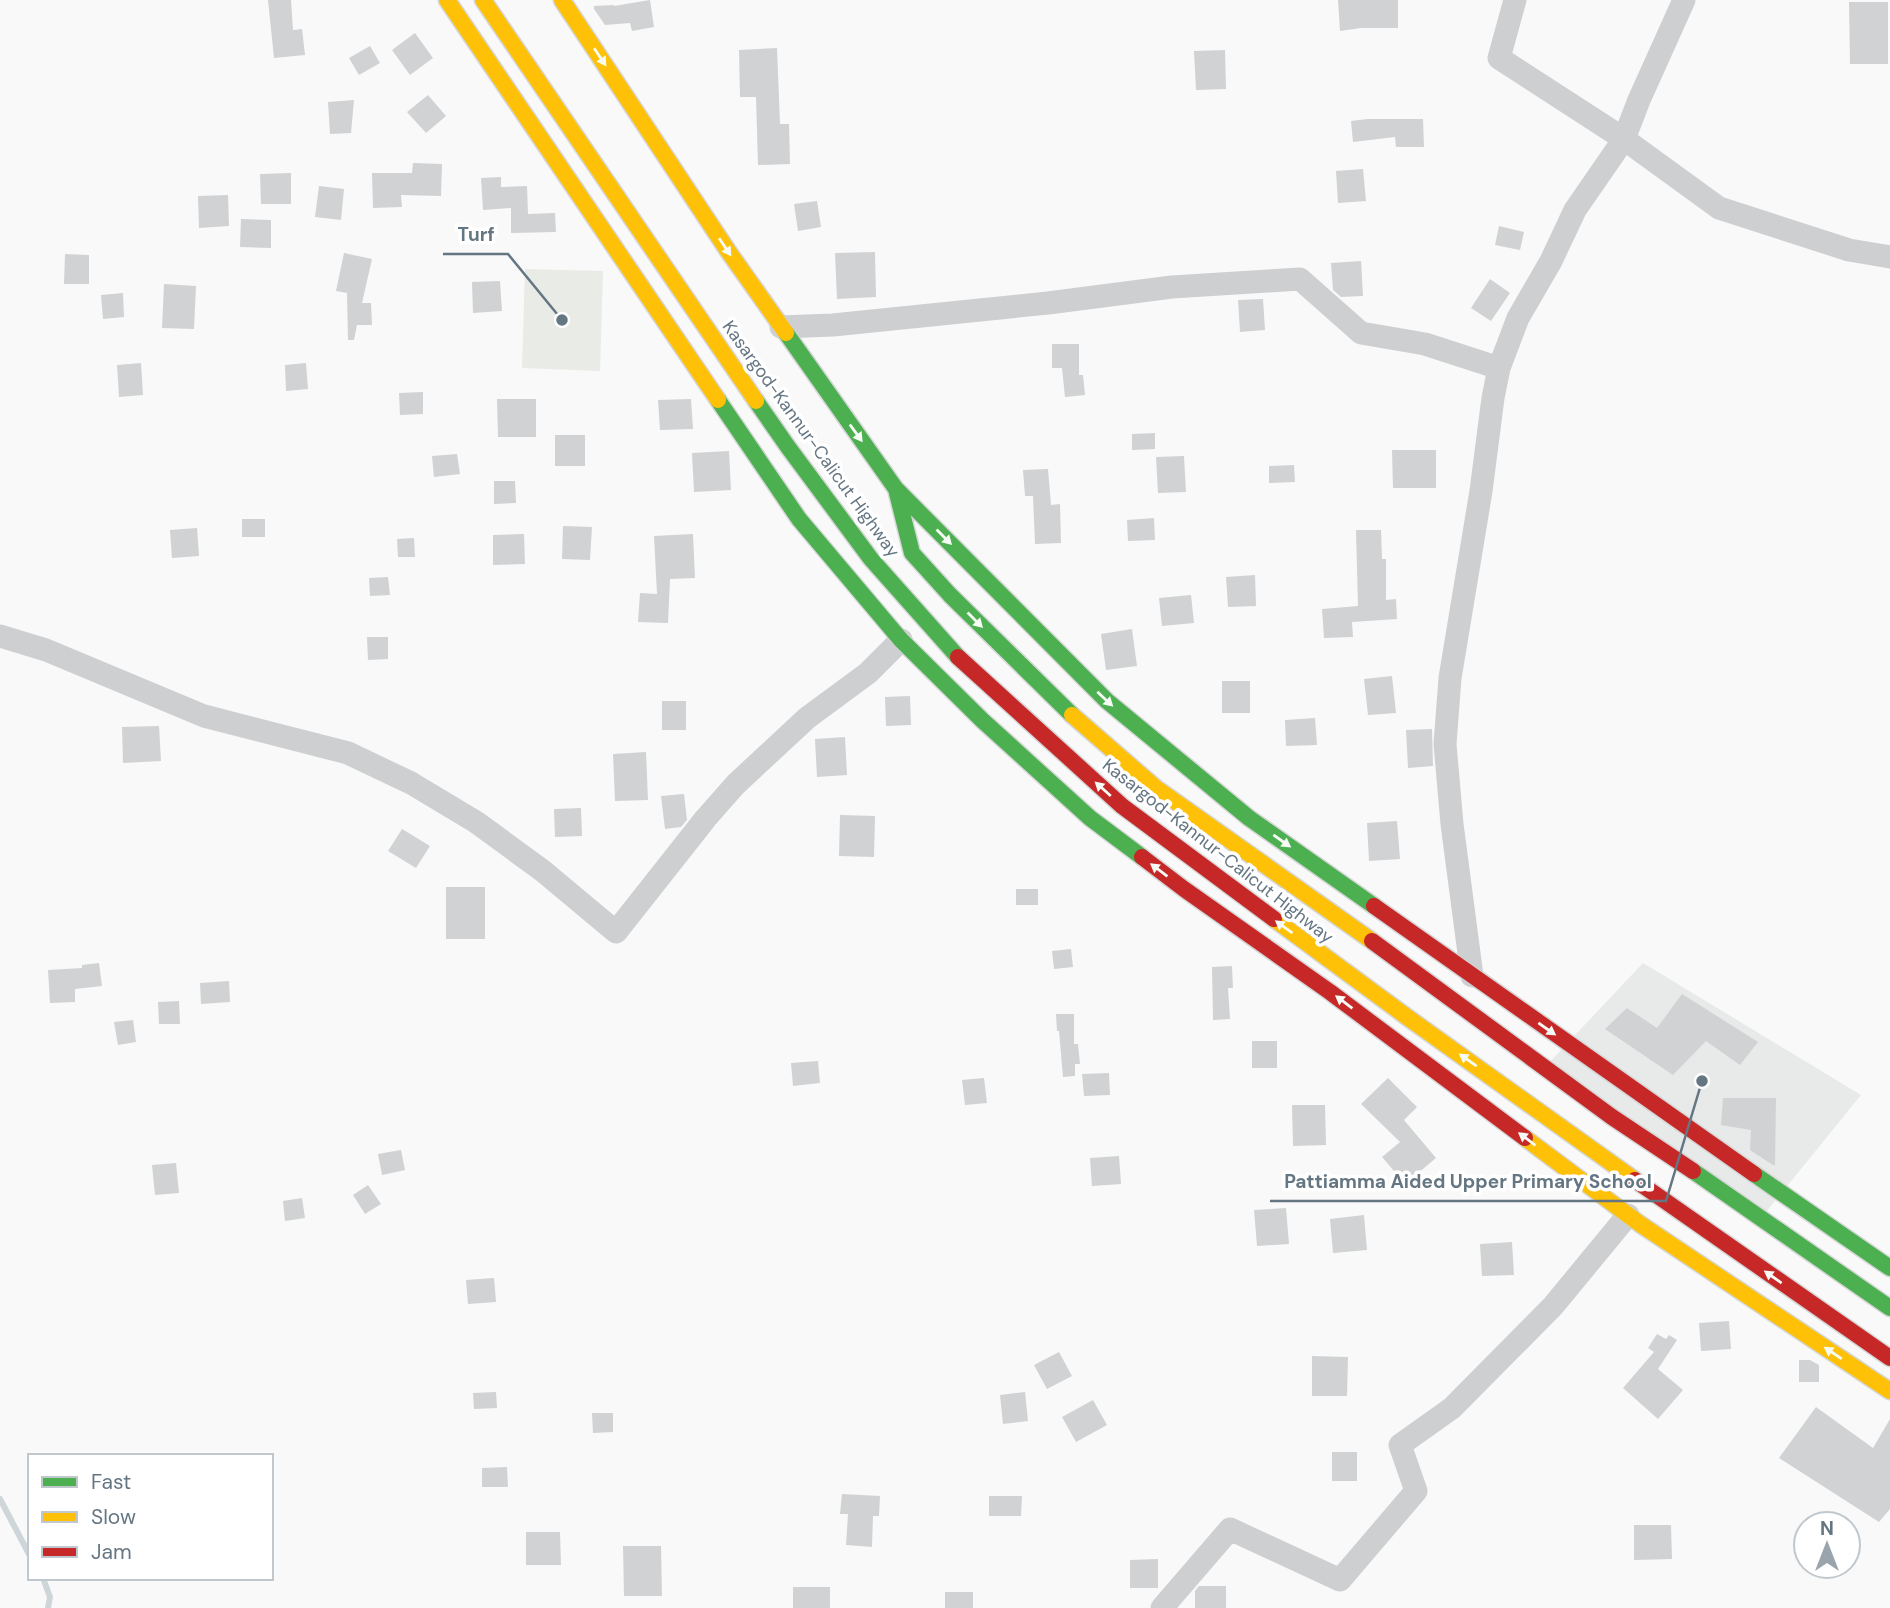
<svg xmlns="http://www.w3.org/2000/svg" width="1890" height="1608" viewBox="0 0 1890 1608" font-family="'DM Sans',sans-serif">
<rect width="100%" height="100%" fill="#f9f9f9"/>
<path fill="#e8e9e9" d="M 1643,963 L 1861,1095 L 1762,1217 L 1545,1067 Z"/>
<path fill="#e8ebe6" d="M 525,269 L 603,271 L 600,371 L 522,368 Z"/>
<g fill="none" stroke-linecap="round" stroke-linejoin="round">
<path stroke="#ced6d9" stroke-width="6" d="M 0,1499 L 30,1556
M 43,1578 L 50,1597 L 48,1608"/>
</g>
<path fill="#d0d2d3" d="M 268,0 L 291,0 L 293,30 L 302,29 L 305,55 L 274,58 Z
M 650,0 L 654,27 L 632,31 L 630,23 L 605,25 L 594,9 L 594,6 L 614,5 L 614,6 Z
M 1338,0 L 1398,0 L 1398,28 L 1361,28 L 1340,31 Z
M 1849,2 L 1888,2 L 1888,64 L 1850,64 Z
M 415,33 L 433,58 L 410,75 L 392,50 Z
M 370,46 L 380,63 L 359,75 L 349,58 Z
M 777,48 L 780,124 L 789,124 L 790,164 L 758,165 L 756,97 L 740,97 L 739,50 Z
M 1225,50 L 1226,89 L 1196,90 L 1194,51 Z
M 428,95 L 446,116 L 426,133 L 407,112 Z
M 354,100 L 351,133 L 330,134 L 328,102 Z
M 1368,119 L 1423,119 L 1424,147 L 1396,147 L 1395,137 L 1353,142 L 1351,121 Z
M 413,163 L 442,164 L 441,196 L 401,195 L 402,207 L 373,208 L 372,173 L 412,173 Z
M 1363,169 L 1366,201 L 1338,203 L 1336,171 Z
M 291,173 L 291,204 L 261,204 L 260,174 Z
M 501,177 L 501,187 L 527,186 L 528,214 L 555,213 L 556,232 L 511,233 L 511,208 L 483,210 L 481,178 Z
M 319,186 L 344,189 L 341,220 L 315,217 Z
M 228,195 L 229,226 L 199,228 L 198,196 Z
M 817,201 L 821,227 L 798,231 L 794,204 Z
M 241,219 L 271,220 L 271,248 L 240,247 Z
M 1499,226 L 1524,232 L 1520,250 L 1495,245 Z
M 875,252 L 876,297 L 837,299 L 835,253 Z
M 344,253 L 372,259 L 362,303 L 371,303 L 372,325 L 357,325 L 354,340 L 348,340 L 347,293 L 336,291 Z
M 65,254 L 89,255 L 89,284 L 64,284 Z
M 1361,261 L 1363,296 L 1341,297 L 1333,290 L 1331,263 Z
M 1490,279 L 1510,293 L 1491,321 L 1471,308 Z
M 500,281 L 502,311 L 473,313 L 472,282 Z
M 164,284 L 196,286 L 194,329 L 162,328 Z
M 123,293 L 124,317 L 103,319 L 101,295 Z
M 1263,299 L 1265,330 L 1240,332 L 1238,300 Z
M 1052,344 L 1079,344 L 1079,375 L 1083,375 L 1085,395 L 1065,397 L 1062,368 L 1052,368 Z
M 141,363 L 143,395 L 119,397 L 117,365 Z
M 306,363 L 308,389 L 286,391 L 285,365 Z
M 423,392 L 423,414 L 400,415 L 399,393 Z
M 497,399 L 536,399 L 536,437 L 498,437 Z
M 691,399 L 693,429 L 660,430 L 658,400 Z
M 1155,433 L 1155,449 L 1132,450 L 1132,434 Z
M 555,435 L 585,435 L 585,466 L 555,466 Z
M 1392,450 L 1436,450 L 1436,488 L 1393,488 Z
M 729,451 L 731,490 L 694,492 L 692,453 Z
M 457,454 L 460,474 L 434,477 L 432,456 Z
M 1184,456 L 1186,492 L 1158,493 L 1156,457 Z
M 1294,465 L 1295,482 L 1269,483 L 1269,466 Z
M 1048,469 L 1051,505 L 1060,504 L 1061,543 L 1035,544 L 1033,496 L 1025,496 L 1023,470 Z
M 494,481 L 515,481 L 516,503 L 494,504 Z
M 1154,518 L 1155,540 L 1128,541 L 1127,520 Z
M 242,519 L 265,519 L 265,537 L 242,537 Z
M 563,526 L 592,527 L 590,560 L 562,559 Z
M 197,528 L 199,556 L 172,558 L 170,530 Z
M 1356,530 L 1381,530 L 1382,559 L 1386,559 L 1386,600 L 1396,599 L 1397,619 L 1352,622 L 1353,637 L 1324,638 L 1322,609 L 1358,606 Z
M 524,534 L 525,564 L 493,565 L 493,535 Z
M 693,534 L 695,578 L 670,579 L 668,623 L 638,622 L 640,593 L 657,594 L 654,536 Z
M 414,538 L 415,557 L 398,557 L 397,539 Z
M 1255,575 L 1256,606 L 1228,607 L 1226,577 Z
M 388,577 L 390,595 L 370,596 L 369,578 Z
M 1191,595 L 1194,623 L 1162,626 L 1159,598 Z
M 1132,629 L 1137,666 L 1106,670 L 1101,634 Z
M 367,637 L 388,637 L 388,659 L 368,660 Z
M 1392,676 L 1396,713 L 1368,715 L 1364,679 Z
M 1222,681 L 1250,681 L 1250,713 L 1222,713 Z
M 910,696 L 911,725 L 886,726 L 885,697 Z
M 662,701 L 686,701 L 686,730 L 662,730 Z
M 1315,718 L 1317,745 L 1286,746 L 1285,720 Z
M 159,726 L 161,761 L 123,763 L 122,727 Z
M 1432,729 L 1433,766 L 1408,768 L 1406,730 Z
M 845,737 L 847,775 L 817,777 L 815,739 Z
M 646,752 L 648,800 L 615,801 L 613,754 Z
M 684,794 L 687,820 L 681,827 L 665,829 L 661,796 Z
M 581,808 L 582,836 L 555,837 L 554,809 Z
M 840,815 L 875,816 L 874,857 L 839,856 Z
M 1397,821 L 1400,859 L 1369,861 L 1367,823 Z
M 402,829 L 430,846 L 416,868 L 388,851 Z
M 446,887 L 485,887 L 485,939 L 446,939 Z
M 1016,889 L 1038,889 L 1038,905 L 1016,905 Z
M 1071,949 L 1073,967 L 1054,969 L 1052,951 Z
M 99,963 L 102,986 L 75,989 L 75,1002 L 50,1003 L 48,970 L 82,968 L 82,965 Z
M 1232,966 L 1233,988 L 1228,988 L 1230,1019 L 1213,1020 L 1212,967 Z
M 229,981 L 230,1002 L 201,1004 L 200,983 Z
M 1682,994 L 1758,1042 L 1740,1065 L 1706,1041 L 1673,1075 L 1605,1029 L 1627,1008 L 1657,1028 Z
M 179,1001 L 180,1024 L 159,1024 L 158,1002 Z
M 1056,1014 L 1074,1014 L 1074,1044 L 1078,1044 L 1080,1064 L 1075,1064 L 1075,1076 L 1063,1077 L 1059,1031 L 1057,1031 Z
M 133,1020 L 136,1042 L 118,1045 L 114,1022 Z
M 1252,1041 L 1277,1041 L 1277,1068 L 1252,1068 Z
M 818,1061 L 820,1083 L 793,1086 L 791,1063 Z
M 1109,1073 L 1110,1095 L 1084,1096 L 1082,1074 Z
M 984,1078 L 987,1103 L 965,1105 L 962,1080 Z
M 1388,1078 L 1417,1107 L 1404,1120 L 1436,1158 L 1405,1184 L 1382,1157 L 1400,1142 L 1361,1104 Z
M 1723,1098 L 1776,1098 L 1775,1165 L 1773,1165 L 1750,1150 L 1751,1130 L 1721,1125 Z
M 1292,1105 L 1325,1105 L 1326,1145 L 1293,1146 Z
M 401,1150 L 405,1170 L 382,1175 L 378,1154 Z
M 1119,1156 L 1121,1184 L 1092,1186 L 1090,1158 Z
M 176,1163 L 179,1193 L 155,1195 L 152,1165 Z
M 368,1185 L 381,1204 L 365,1214 L 353,1195 Z
M 302,1198 L 305,1218 L 285,1221 L 283,1201 Z
M 1286,1208 L 1289,1244 L 1257,1246 L 1254,1210 Z
M 1364,1215 L 1367,1250 L 1333,1253 L 1330,1219 Z
M 1512,1242 L 1514,1275 L 1482,1276 L 1480,1244 Z
M 494,1278 L 496,1302 L 468,1304 L 466,1280 Z
M 1729,1321 L 1731,1349 L 1701,1351 L 1699,1323 Z
M 1657,1334 L 1666,1339 L 1669,1335 L 1677,1340 L 1658,1369 L 1683,1390 L 1658,1419 L 1623,1388 L 1654,1352 L 1648,1348 Z
M 1059,1352 L 1072,1376 L 1047,1389 L 1034,1365 Z
M 1312,1356 L 1348,1357 L 1347,1396 L 1312,1396 Z
M 1799,1360 L 1810,1360 L 1819,1365 L 1819,1382 L 1799,1382 Z
M 496,1392 L 497,1408 L 474,1409 L 473,1393 Z
M 1025,1392 L 1028,1421 L 1003,1424 L 1000,1395 Z
M 1093,1400 L 1107,1425 L 1076,1442 L 1062,1417 Z
M 1816,1407 L 1873,1448 L 1890,1419 L 1890,1509 L 1879,1522 L 1779,1458 Z
M 592,1413 L 613,1413 L 613,1432 L 593,1433 Z
M 1332,1452 L 1357,1452 L 1357,1481 L 1332,1481 Z
M 507,1467 L 508,1487 L 482,1487 L 482,1468 Z
M 842,1494 L 880,1496 L 879,1516 L 873,1516 L 872,1547 L 846,1545 L 848,1514 L 840,1514 Z
M 989,1496 L 1022,1496 L 1021,1516 L 989,1516 Z
M 1634,1525 L 1671,1525 L 1672,1559 L 1634,1560 Z
M 526,1532 L 560,1532 L 561,1565 L 526,1565 Z
M 623,1546 L 661,1546 L 662,1596 L 624,1596 Z
M 1158,1559 L 1158,1588 L 1130,1588 L 1130,1560 Z
M 1199,1586 L 1226,1586 L 1226,1608 L 1195,1608 L 1195,1591 Z
M 793,1587 L 830,1587 L 830,1608 L 793,1608 Z
M 945,1592 L 973,1592 L 973,1608 L 945,1608 Z"/>
<g fill="none" stroke-linecap="round" stroke-linejoin="round">
<g stroke="#d5d6d7" stroke-width="19">
<path id="fast" d="M 786,333 L 896,489 L 912,553 L 950,595 L 1072,715
M 718,400 L 799,519 L 901,640 L 982,720 L 1090,818 L 1142,857
M 756,401 L 788,447 L 871,559 L 958,657
M 896,489 L 1107,701 L 1249,818 L 1374,906
M 1693,1171 L 1890,1308
M 1754,1174 L 1890,1268"/>
</g>
<g stroke="#d5d6d7" stroke-width="19">
<path id="slow" d="M 447,0 L 718,400
M 483,0 L 756,401
M 562,0 L 728,251 L 786,333
M 1072,715 L 1156,788 L 1372,941
M 1274,919 L 1407,1017 L 1635,1180
M 1525,1138 L 1640,1224 L 1890,1391"/>
</g>
<g stroke="#d5d6d7" stroke-width="19">
<path id="jam" d="M 958,657 L 1122,806 L 1274,919
M 1142,857 L 1184,889 L 1330,992 L 1525,1138
M 1374,906 L 1754,1174
M 1372,941 L 1612,1117 L 1693,1171
M 1635,1180 L 1890,1358"/>
</g>
<path stroke="#cecfd0" stroke-width="23" d="M 1515,0 L 1499,58 L 1624,139 L 1719,208 L 1849,250 L 1890,257
M 781,327 L 833,325 L 1048,303 L 1172,287 L 1300,279 L 1361,333 L 1425,344 L 1499,368
M 0,636 L 46,650 L 204,716 L 348,753 L 411,783 L 476,822 L 543,871 L 616,932 L 706,818 L 736,784 L 807,718 L 868,673 L 901,640
M 1472,976 L 1452,824 L 1445,744 L 1450,678 L 1481,491 L 1493,398 L 1499,368 L 1518,318 L 1551,261 L 1575,210 L 1624,139 L 1639,100 L 1684,0
M 1162,1608 L 1230,1529 L 1340,1580 L 1416,1491 L 1400,1445 L 1452,1408 L 1553,1306 L 1628,1215"/>
<use href="#fast" stroke="#4caf50" stroke-width="16"/>
<use href="#slow" stroke="#ffc107" stroke-width="16"/>
<use href="#jam" stroke="#c62828" stroke-width="16"/>
</g>
<defs><path id="oneway-solid" d="M-6-.8H1V-3.2L6.5 0L1 3.2V.8H-6Z" transform="scale(1.75)"/></defs>
<g fill="#f6fbf6">
<use href="#oneway-solid" transform="translate(600 57) rotate(56)"/>
<use href="#oneway-solid" transform="translate(725 247) rotate(56)"/>
<use href="#oneway-solid" transform="translate(856 433) rotate(54)"/>
<use href="#oneway-solid" transform="translate(944 537) rotate(45)"/>
<use href="#oneway-solid" transform="translate(975 620) rotate(45)"/>
<use href="#oneway-solid" transform="translate(1105 699) rotate(43)"/>
<use href="#oneway-solid" transform="translate(1103 789) rotate(-138)"/>
<use href="#oneway-solid" transform="translate(1282 841) rotate(35)"/>
<use href="#oneway-solid" transform="translate(1159 870) rotate(-143)"/>
<use href="#oneway-solid" transform="translate(1284 927) rotate(-144)"/>
<use href="#oneway-solid" transform="translate(1344 1002) rotate(-143)"/>
<use href="#oneway-solid" transform="translate(1547 1029) rotate(35)"/>
<use href="#oneway-solid" transform="translate(1468 1060) rotate(-145)"/>
<use href="#oneway-solid" transform="translate(1527 1139) rotate(-143)"/>
<use href="#oneway-solid" transform="translate(1773 1277) rotate(-145)"/>
<use href="#oneway-solid" transform="translate(1833 1353) rotate(-146)"/>
</g>
<g text-anchor="middle" dominant-baseline="central" stroke-width="7" stroke-linejoin="round" paint-order="stroke">
<g font-size="18" fill="#657683" stroke="#fff">
<text transform="translate(811 439) rotate(54)">Kasargod-Kannur-Calicut Highway</text>
<text transform="translate(1218 851) rotate(38)">Kasargod-Kannur-Calicut Highway</text>
</g>
</g>
<path fill="none" stroke="#657683" stroke-width="2.5" d="M562 320L508 254H443M1702 1081L1666 1201H1270"/>
<g fill="#657683" stroke="#fff" stroke-width="2.5">
<circle cx="562" cy="320" r="7"/>
<circle cx="1702" cy="1081" r="7"/>
</g>
<g font-size="19" text-anchor="middle" font-weight="bold" fill="#657683" stroke="#fff" stroke-width="7" stroke-linejoin="round" paint-order="stroke">
<text x="476" y="241">Turf</text>
<text x="1468" y="1188">Pattiamma Aided Upper Primary School</text>
</g>
<rect x="28" y="1454" width="245" height="126" fill="#ffffff" stroke="#c1c8cd" stroke-width="2"/>
<rect x="42" y="1477" width="35" height="10" fill="#4caf50" stroke="#c1c8cd" stroke-width="2"/>
<text x="91" y="1489" font-size="21" fill="#657683">Fast</text>
<rect x="42" y="1512" width="35" height="10" fill="#ffc107" stroke="#c1c8cd" stroke-width="2"/>
<text x="91" y="1524" font-size="21" fill="#657683">Slow</text>
<rect x="42" y="1547" width="35" height="10" fill="#c62828" stroke="#c1c8cd" stroke-width="2"/>
<text x="91" y="1559" font-size="21" fill="#657683">Jam</text>
<g transform="translate(1827 1545)"><circle r="33" fill="#ffffff" stroke="#c1c8cd" stroke-width="2"/>
<path d="M0-5L12 26L0 18L-12 26Z" fill="#99a4ac"/>
<text y="-10" font-size="19" font-weight="bold" text-anchor="middle" fill="#657683">N</text>
</g>
</svg>
